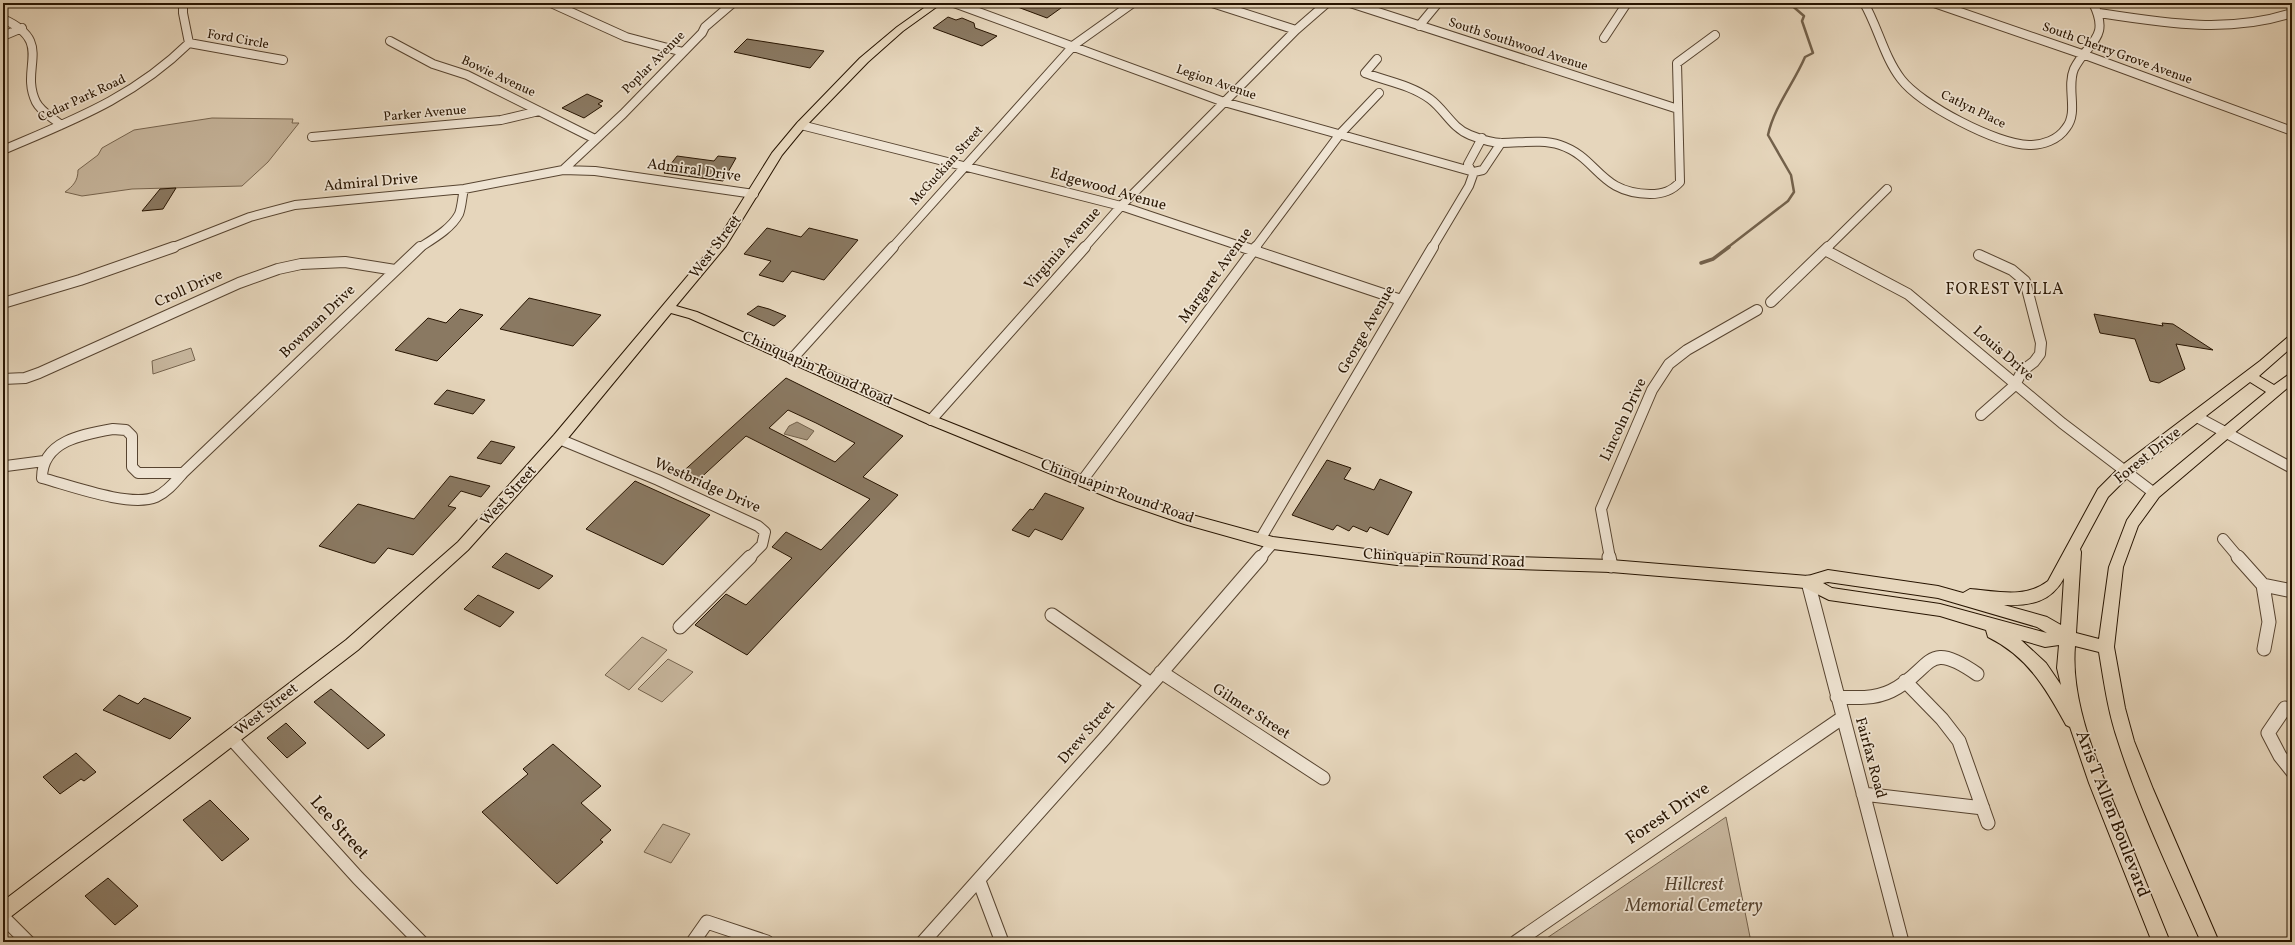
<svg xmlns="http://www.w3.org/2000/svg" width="2295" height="945" viewBox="0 0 2295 945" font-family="Vollkorn,serif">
<rect width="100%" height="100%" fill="#e6d6bc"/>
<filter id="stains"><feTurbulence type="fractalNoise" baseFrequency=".005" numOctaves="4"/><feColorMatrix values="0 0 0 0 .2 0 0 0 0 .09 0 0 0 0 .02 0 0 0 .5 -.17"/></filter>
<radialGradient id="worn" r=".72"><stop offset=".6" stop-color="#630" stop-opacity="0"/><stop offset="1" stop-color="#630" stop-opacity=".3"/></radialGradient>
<path fill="#c6b59c" stroke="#76644e" d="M 212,118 L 293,119 L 292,123 L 299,123 L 268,162 L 242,186 L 132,189 L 82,196 L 65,192 C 73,186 78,181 78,170 L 98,155 L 102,148 L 134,130 Z
M 191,348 L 195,360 L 153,374 L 152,361 Z
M 642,637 L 667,650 L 629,690 L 605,675 Z
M 668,659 L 693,672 L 662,702 L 638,689 Z
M 1726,817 L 1751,942 L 1541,942 Z
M 663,824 L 690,834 L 671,863 L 644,852 Z"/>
<path fill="#a5947c" stroke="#73614b" d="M 797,422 L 814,431 L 807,440 L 784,434 L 789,426 Z"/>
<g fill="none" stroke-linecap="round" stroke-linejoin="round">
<path stroke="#73614b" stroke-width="2.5" d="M 1727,248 L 1788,201 L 1794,192 L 1791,175 L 1768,135 C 1774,107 1794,83 1805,57 L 1813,53 L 1802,21 L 1804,16 L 1789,3"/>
<path stroke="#73614b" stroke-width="3.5" d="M 1701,263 L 1713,259 L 1729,247"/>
</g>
<path fill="#8a7962" stroke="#271401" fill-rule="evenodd" d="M 1007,3 L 1068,3 L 1047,18 Z
M 948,17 L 956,20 L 962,18 L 974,23 L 975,28 L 997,36 L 982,46 L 933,28 Z
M 747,39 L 824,51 L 810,68 L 734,52 Z
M 587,94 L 603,101 L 598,104 L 602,106 L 584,118 L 562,108 Z
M 677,156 L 714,161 L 718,156 L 736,158 L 723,181 L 664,173 Z
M 176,188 L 163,209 L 142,211 L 160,189 Z
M 767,228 L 801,237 L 809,228 L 858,240 L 824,280 L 792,271 L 783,282 L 759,275 L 771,261 L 744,254 Z
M 529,298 L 601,315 L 573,346 L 500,329 Z
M 758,306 L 769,309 L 786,316 L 774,326 L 747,314 Z
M 460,309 L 483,315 L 437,361 L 395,350 L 428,318 L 446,323 Z
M 2094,314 L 2163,326 L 2162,323 L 2173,324 L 2213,350 L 2176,344 L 2185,369 L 2159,383 L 2150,381 L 2135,339 L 2100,333 Z
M 786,378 L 903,436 L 863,477 L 898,495 L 747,655 L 695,625 L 726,594 L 746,605 L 792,558 L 772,547 L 786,532 L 821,550 L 870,499 L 746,436 L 694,484 L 678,476 ZM 788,410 L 816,423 L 855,443 L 835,462 L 769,428 Z
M 447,390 L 485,400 L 473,414 L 434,404 Z
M 491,441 L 515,447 L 501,464 L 477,458 Z
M 1327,460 L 1351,468 L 1344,479 L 1374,490 L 1380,479 L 1412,492 L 1388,535 L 1370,527 L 1367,532 L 1353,526 L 1349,531 L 1337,525 L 1333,530 L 1292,515 Z
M 450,476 L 490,486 L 481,497 L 461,491 L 448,506 L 456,508 L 413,555 L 388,548 L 375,563 L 372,563 L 319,546 L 358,504 L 414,519 Z
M 635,481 L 710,515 L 663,565 L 586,529 Z
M 1045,493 L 1084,508 L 1062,540 L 1035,529 L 1029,537 L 1012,530 L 1030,509 L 1033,510 Z
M 506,553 L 553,576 L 539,589 L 492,567 Z
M 478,595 L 514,612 L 500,627 L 464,609 Z
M 331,689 L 385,735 L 368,749 L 314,702 Z
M 119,695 L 138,704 L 144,698 L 191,718 L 170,739 L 103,710 Z
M 286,723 L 306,743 L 287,758 L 267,738 Z
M 553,744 L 601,786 L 581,803 L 611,830 L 600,840 L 603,842 L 557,884 L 482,812 L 528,774 L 523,769 Z
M 76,753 L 96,772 L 84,781 L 81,779 L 60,794 L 43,777 Z
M 210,800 L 249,839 L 222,861 L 183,820 Z
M 108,878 L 138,906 L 115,925 L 85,896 Z"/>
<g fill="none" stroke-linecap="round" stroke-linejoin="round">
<g stroke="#574430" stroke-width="10">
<path id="minor-far2" d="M 551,3 L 626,37 L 683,52
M 954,3 L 1224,102 L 1474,172 L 1483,170 L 1501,143
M 1212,3 L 1296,30
M 1350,3 L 1678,109
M 1864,3 C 1878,27 1884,57 1901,79 C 1921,105 1996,144 2029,145 C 2043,145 2058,140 2066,128 C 2079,112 2066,88 2074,69 C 2088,41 2111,39 2093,3
M 1934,3 L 2085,55 L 2292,131
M 2099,13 C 2164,23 2228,34 2292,13
M 3,19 C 55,42 19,67 36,102 C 41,112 53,118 61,125
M 1419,26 L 1438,3
M 3,36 L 22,28
M 1604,38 L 1627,3
M 390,41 L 433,64 L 467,75 L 595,139
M 189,43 L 283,60
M 1377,59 L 1365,73 C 1386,81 1411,85 1430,99 C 1445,110 1452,128 1470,135 C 1480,139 1492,143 1502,143 C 1521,143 1542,139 1560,145 C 1599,158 1598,193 1650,194 C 1663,194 1672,191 1680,182 L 1677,63 L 1715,35
M 801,125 L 1121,206 L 1246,248
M 312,137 L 501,120 L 539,111
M 3,150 C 73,120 133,98 189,43 L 183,13 L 183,3
M 563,170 L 623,114 L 702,33 L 705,27 L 733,3
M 1471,171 L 1468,164 L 1482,138
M 171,248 L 250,217 L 295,205 L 464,189 L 563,170 L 595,171 L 754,194
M 419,248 C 433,239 451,229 459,214 C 462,206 462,197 464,189
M 892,248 L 1074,45 L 1133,3
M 1084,248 L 1121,206 L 1296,30 L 1327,3
M 1255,248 L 1340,134 L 1379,93
M 1432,248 L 1469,186 L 1474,172
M 1827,248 L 1887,189"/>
</g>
<g stroke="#574430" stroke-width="12">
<path id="minor-far1" d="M 1243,247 L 1401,300
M 1825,250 L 1908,294 L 2062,423 L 2154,493
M 1979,255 L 2012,270 L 2025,281 L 2041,343 L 2040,354 L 2034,362 L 2022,371 L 2015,385 L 1981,415
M 1771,302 L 1828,247
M 3,303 L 80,280 L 174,247
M 792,359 L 893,247
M 3,379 L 25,378 L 39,373 L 239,283 L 278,269 L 301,264 L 345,262 L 395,270
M 2197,417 L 2292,468
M 931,420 L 1085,247
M 113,429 L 126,430 L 132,436 L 132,467 L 138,473 L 183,473 C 175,482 167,492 156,497 C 130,508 69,485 42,478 C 42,441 83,434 113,429 Z
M 559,439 L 658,480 L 758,526 L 765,532 L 762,545 L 749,558
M 6,466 L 44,461
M 183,473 L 420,247
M 1082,481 L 1256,247
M 1261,538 L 1433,247
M 2223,539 L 2239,558
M 1260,558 L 1273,543
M 1610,558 L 1601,509 L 1652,390 L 1669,364 L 1687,350 L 1757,310"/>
</g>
<g stroke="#574430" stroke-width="15">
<path id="minor" d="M 1609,557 L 1611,566
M 2238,557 L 2263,585 L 2269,622 L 2264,649
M 1808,582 L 1902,942
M 2263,585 L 2292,591
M 1052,615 L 1151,684
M 680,627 L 750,557
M 1161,672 L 1323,778
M 1905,681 L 1942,719 L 1959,741 L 1988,823
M 1837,697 C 1855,698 1875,699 1891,691 C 1933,671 1924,637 1977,674
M 2285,708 L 2268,733 L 2280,756 L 2292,771
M 231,738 L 358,878 L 421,942
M 1863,794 L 1983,808
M 979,881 L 1002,942
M 3,917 L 28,942
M 693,942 L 707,922 L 767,942
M 923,942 L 1105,738 L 1261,557
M 1516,942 L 1842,718"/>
</g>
<g stroke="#271401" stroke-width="2">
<path id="major" d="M 931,3 L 942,3 L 903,31 L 868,62 L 805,127 L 782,155 L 726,246 L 676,306 L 697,312 L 936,417 L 1127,493 L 1185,513 L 1273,537 L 1397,553 L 1611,560 L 1808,576 L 1828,570 L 1938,586 L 1963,593 L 1970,589 C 1997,591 2025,599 2048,581 L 2098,489 L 2121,466 L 2260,361 L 2288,337 L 2292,336 L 2292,347 L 2259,376 L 2274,385 L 2292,372 L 2292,384 L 2159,497 L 2138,526 L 2123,567 L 2114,647 L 2125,708 L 2134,741 L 2153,789 L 2219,942 L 2201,942 C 2172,876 2140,810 2118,741 C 2108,712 2104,682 2099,652 L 2075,646 C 2070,704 2100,770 2122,823 C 2138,863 2154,902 2170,942 L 2152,942 L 2089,783 L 2070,727 L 2066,725 C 2046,688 2027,656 1988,637 L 1986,630 L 1940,616 L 1829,600 L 1805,588 L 1611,572 L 1397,565 L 1273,549 L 1184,524 L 1117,501 L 926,423 L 689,318 L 671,313 L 564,443 L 468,550 L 358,650 L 9,918 L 3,921 L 3,901 L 346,640 L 458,542 L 554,435 L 717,241 L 772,153 L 797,123 L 860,58 L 897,27 ZM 2250,382 L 2266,392 L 2149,489 L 2127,520 L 2109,567 L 2099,639 L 2076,633 L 2081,552 L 2080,549 L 2108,497 L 2131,474 ZM 2064,578 L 2061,625 L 2047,617 L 2004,605 C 2031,606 2051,602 2064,578 ZM 1828,582 L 1938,598 L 2037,627 L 2047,633 L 1940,604 L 1832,588 L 1823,583 ZM 2021,640 L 2045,647 L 2059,645 L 2057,668 L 2061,685 L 2046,663 Z"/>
</g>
<use href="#minor-far2" stroke="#efe4d3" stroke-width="8"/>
<use href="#minor-far1" stroke="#efe4d3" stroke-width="10"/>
<use href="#minor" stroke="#efe4d3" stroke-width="13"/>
<use href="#major" fill="#e6d6bc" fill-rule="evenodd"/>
</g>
<g text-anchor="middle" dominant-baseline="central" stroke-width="3.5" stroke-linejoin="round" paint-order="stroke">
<g font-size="13" fill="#271401" stroke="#efe4d3">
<text transform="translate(238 40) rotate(10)">Ford Circle</text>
<text transform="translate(1518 45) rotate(18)">South Southwood Avenue</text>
<text transform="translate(2117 54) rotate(20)">South Cherry Grove Avenue</text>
<text transform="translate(654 63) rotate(-45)">Poplar Avenue</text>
<text transform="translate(498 77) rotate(25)">Bowie Avenue</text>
<text transform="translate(1216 83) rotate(19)">Legion Avenue</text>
<text transform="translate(82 99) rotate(-25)">Cedar Park Road</text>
<text transform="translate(1973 110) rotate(26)">Catlyn Place</text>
<text transform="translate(425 114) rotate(-5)">Parker Avenue</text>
<text transform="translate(947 166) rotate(-48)">McGuckian Street</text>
</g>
<g font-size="15" fill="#271401" stroke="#efe4d3">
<text transform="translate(694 171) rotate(8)">Admiral Drive</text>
<text transform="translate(371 183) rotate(-5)">Admiral Drive</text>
<text transform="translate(1108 190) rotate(16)">Edgewood Avenue</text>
<text transform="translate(716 247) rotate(-53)">West Street</text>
<text transform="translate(1063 249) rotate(-48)">Virginia Avenue</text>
<text transform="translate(1216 276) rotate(-54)">Margaret Avenue</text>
<text transform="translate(189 289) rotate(-24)">Croll Drive</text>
<text transform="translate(318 322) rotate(-44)">Bowman Drive</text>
<text transform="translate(1367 330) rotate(-60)">George Avenue</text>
<text transform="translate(2003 354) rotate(41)">Louis Drive</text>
<text transform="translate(817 369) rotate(24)">Chinquapin Round Road</text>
<text transform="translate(1624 420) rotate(-65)">Lincoln Drive</text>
<text transform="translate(2148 456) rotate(-39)">Forest Drive</text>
<text transform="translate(707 486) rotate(24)">Westbridge Drive</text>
<text transform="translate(1117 492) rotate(20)">Chinquapin Round Road</text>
<text transform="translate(509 496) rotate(-48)">West Street</text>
<text transform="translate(1444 559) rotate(3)">Chinquapin Round Road</text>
<text transform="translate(267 710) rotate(-38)">West Street</text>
<text transform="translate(1251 712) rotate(33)">Gilmer Street</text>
<text transform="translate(1087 733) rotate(-49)">Drew Street</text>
<text transform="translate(1870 758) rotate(75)">Fairfax Road</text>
</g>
<g font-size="16" letter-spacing="1" fill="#271401" stroke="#efe4d3">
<text x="2005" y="290">FOREST VILLA</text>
</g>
<g font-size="18" fill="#271401" stroke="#efe4d3">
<text transform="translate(1668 814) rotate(-34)">Forest Drive</text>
<text transform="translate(2112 814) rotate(69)">Aris T Allen Boulevard</text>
<text transform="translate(339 828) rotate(48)">Lee Street</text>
</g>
<g font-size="18" font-style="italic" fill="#574430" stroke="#efe4d3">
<text x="1694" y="885">Hillcrest<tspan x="1694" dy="21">Memorial Cemetery</tspan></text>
</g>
</g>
<rect width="2295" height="945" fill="none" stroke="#e6d6bc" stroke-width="16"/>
<rect x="4" y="4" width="2287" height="937" fill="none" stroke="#271401" stroke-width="2"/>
<rect x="8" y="8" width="2279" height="929" fill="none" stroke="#271401"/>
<rect width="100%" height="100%" filter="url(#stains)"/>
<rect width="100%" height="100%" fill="url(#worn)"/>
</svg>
